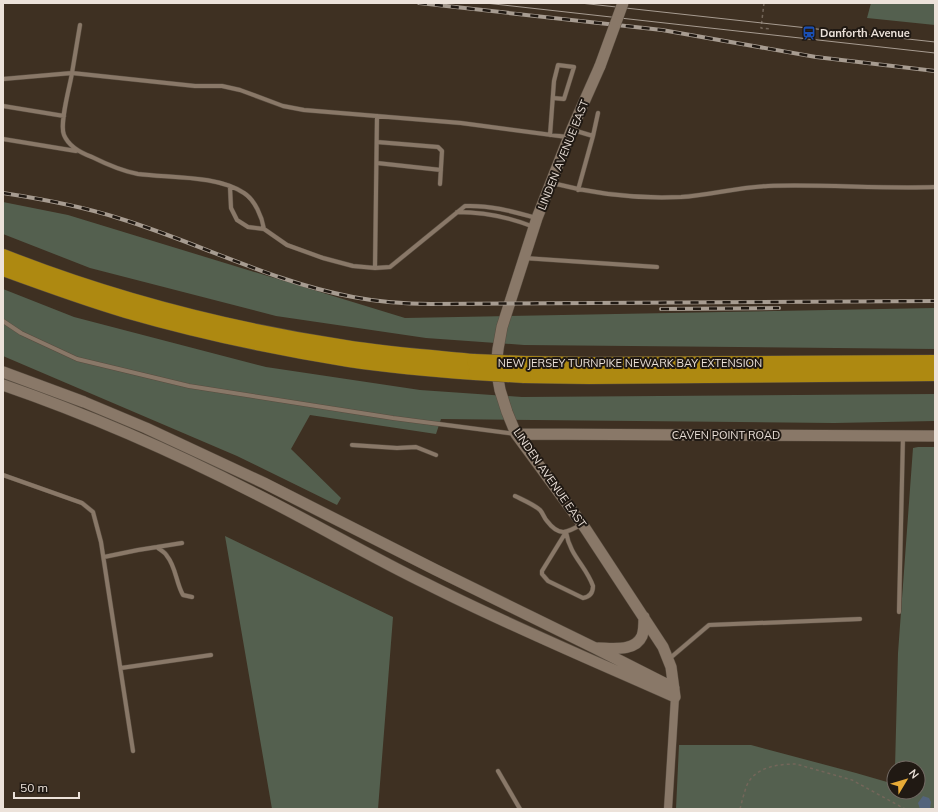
<svg xmlns="http://www.w3.org/2000/svg" width="938" height="812" viewBox="0 0 938 812" font-family="Mulish,sans-serif">
<rect width="100%" height="100%" fill="#3e3022"/>
<path fill="#54604f" d="M 871,3 L 935,3 L 935,25 L 867,18 Z
M 3,202 L 68,215 L 405,318 L 935,308 L 935,349 L 524,345 L 426,338 L 276,316 L 90,268 L 3,234 Z
M 3,289 L 74,317 L 266,367 L 420,390 L 522,397 L 935,394 L 935,421 L 834,423 L 441,419 L 436,434 L 310,415 L 291,449 L 341,498 L 337,505 L 237,456 L 3,356 Z
M 918,447 L 935,447 L 935,809 L 676,809 L 679,745 L 751,745 L 856,773 L 894,784 L 894,792 L 918,792 L 918,768 L 895,768 L 898,653 L 913,448 Z
M 225,536 L 393,617 L 378,809 L 272,809 Z"/>
<path fill="#53647c" d="M 923,796 L 929,798 L 931,802 L 930,809 L 920,809 L 918,803 Z"/>
<g fill="none" stroke-linecap="round" stroke-linejoin="round">
<g stroke="#594d40" stroke-width="5">
<path id="lane" d="M 80,25 L 72,73 L 195,86 L 222,86 L 240,90 L 283,106 L 304,110 L 461,123 L 567,137
M 3,79 L 72,73 C 70,86 59,124 64,135 C 69,147 81,153 92,157 C 106,164 122,171 138,174 C 170,178 217,175 244,193 C 255,200 262,217 264,229
M 3,106 L 64,116
M 573,130 L 593,136
M 550,135 L 554,81 L 558,65 L 574,67 L 564,99 L 553,98
M 3,139 L 76,151
M 377,142 L 438,147 L 442,151 L 440,184
M 377,163 L 441,170
M 552,183 C 594,194 638,199 681,197 C 710,195 739,187 768,186 C 823,184 880,189 935,187
M 230,187 L 231,208 L 237,220 L 248,227 L 264,229 L 287,245 L 323,258 L 353,266 L 375,268 L 390,267 L 465,206 C 489,205 512,211 536,218
M 578,190 L 593,136 L 598,113
M 457,212 C 483,212 509,217 534,227
M 524,258 L 657,267
M 375,268 L 377,116
M 3,321 L 21,333 L 77,359 L 189,386 L 393,418 L 515,434
M 352,445 L 397,448 L 416,447 L 436,455
M 3,475 L 82,503 L 93,512 L 101,542 L 133,751
M 515,496 C 523,500 533,504 540,510 C 543,513 544,518 547,521 C 559,537 567,533 582,524
M 566,532 C 570,556 586,566 593,586 C 593,593 589,597 583,598 L 548,581 L 542,574 L 542,571 Z
M 157,547 L 182,543
M 104,557 L 138,550 L 157,547 C 160,550 165,552 167,556 C 176,567 176,583 183,595 L 192,597
M 899,612 L 903,436
M 669,659 L 709,625 L 860,619
M 121,668 L 211,655
M 498,771 L 520,809"/>
</g>
<g stroke="#594d40" stroke-width="9">
<path id="street" d="M 668,809 L 675,697"/>
</g>
<g stroke="#594d40" stroke-width="12">
<path id="secondary" d="M 3,372 L 84,402 L 146,428 L 264,483 L 436,570 L 595,648 L 674,688
M 3,385 C 90,415 174,452 256,494 C 314,523 369,556 427,584 C 508,625 592,660 675,697 L 671,667 L 663,647 L 585,528 L 516,434 L 507,412 L 500,390 L 496,368 L 498,349 L 502,327 L 537,218 L 572,129 L 600,66
M 516,434 L 935,436
M 598,648 C 612,648 635,652 642,636 C 644,631 644,623 644,617"/>
</g>
<g stroke="#594d40" stroke-width="15">
<path id="highway" d="M 3,256 C 112,299 228,329 345,347 C 388,354 431,357 474,361
M 3,269 C 44,284 85,299 126,311 C 199,332 274,348 349,360 C 390,366 433,370 475,373
M 524,363 L 591,364 L 935,362
M 524,376 L 589,377 L 935,374"/>
</g>
<path stroke="#73665a" stroke-width="1.5" stroke-dasharray="3 3" stroke-linecap="butt" d="M 764,3 L 761,28 L 770,29
M 740,809 C 742,801 744,793 747,785 C 755,767 778,764 796,764 L 852,780 L 905,809"/>
<use href="#lane" stroke="#897868" stroke-width="4"/>
<use href="#street" stroke="#897868" stroke-width="8"/>
<use href="#secondary" stroke="#897868" stroke-width="11"/>
<use href="#highway" stroke="#ae8911" stroke-width="14"/>
<path stroke="#a79c91" stroke-width="1" d="M 485,3 L 935,53
M 580,3 L 935,42"/>
<g stroke="#a79c91" stroke-width="4">
<path id="rail" d="M 419,3 L 662,30 L 816,57 L 935,71
M 3,193 C 42,199 81,206 118,218 C 197,242 272,282 353,297 C 379,302 405,304 431,304 L 935,301
M 661,309 L 779,308"/>
</g>
<use href="#rail" stroke="#201913" stroke-width="2.5" stroke-dasharray="8" stroke-linecap="butt"/>
<g stroke="#594d40" stroke-width="12" stroke-linecap="butt">
<path id="secondary-bridge" d="M 600,66 L 623,3"/>
</g>
<g stroke="#594d40" stroke-width="15" stroke-linecap="butt">
<path id="highway-bridge" d="M 474,361 L 524,363
M 475,373 L 524,376"/>
</g>
<use href="#secondary-bridge" stroke="#897868" stroke-width="11"/>
<use href="#highway-bridge" stroke="#ae8911" stroke-width="14"/>
</g>
<defs>
<g id="station-bare" transform="scale(1.08)"><path d="M-3-6H3Q5-6 5-4V2Q5 4 3 4L4.5 6H3L1.5 4h-3L-3 6H-4.5L-3 4Q-5 4-5 2V-4Q-5-6-3-6ZM-3.5-4v3h7v-3ZM-3.5 1v1.5H-2V1ZM2 1v1.5H3.5V1Z" fill="#1a4fb4" stroke="#201913" stroke-width="2.5" paint-order="stroke"/></g>
</defs>
<g fill-rule="evenodd">
<use href="#station-bare" x="809" y="33"/>
</g>
<g text-anchor="middle" dominant-baseline="central" stroke-width="4" stroke-linejoin="round" paint-order="stroke">
<g font-size="11" font-weight="bold" fill="#ece2da" stroke="#201913" text-anchor="start">
<text x="820" y="33">Danforth Avenue</text>
</g>
<g font-size="11" fill="#ece2da" stroke="#201913">
<text transform="translate(563 155) rotate(-68)">LINDEN AVENUE EAST</text>
<text x="630" y="363">NEW JERSEY TURNPIKE NEWARK BAY EXTENSION</text>
<text x="726" y="435">CAVEN POINT ROAD</text>
<text transform="translate(550 478) rotate(55)">LINDEN AVENUE EAST</text>
</g>
</g>
<rect width="938" height="812" fill="none" stroke="#ece2da" stroke-width="8"/>
<g transform="translate(906 780) rotate(52)"><circle r="19" fill="#201913" stroke="#726963"/>
<path d="M0-3L7 15L0 10L-7 15Z" fill="#e8ab37"/>
<text y="-6" font-size="11" font-weight="bold" text-anchor="middle" fill="#ece2da">N</text>
</g>
<path d="M14 792v6h65v-6" fill="none" stroke="#ece2da" stroke-width="2"/>
<text x="20" y="792" font-size="12" fill="#ece2da" stroke="#201913" stroke-width="3" paint-order="stroke">50 m</text>
</svg>
